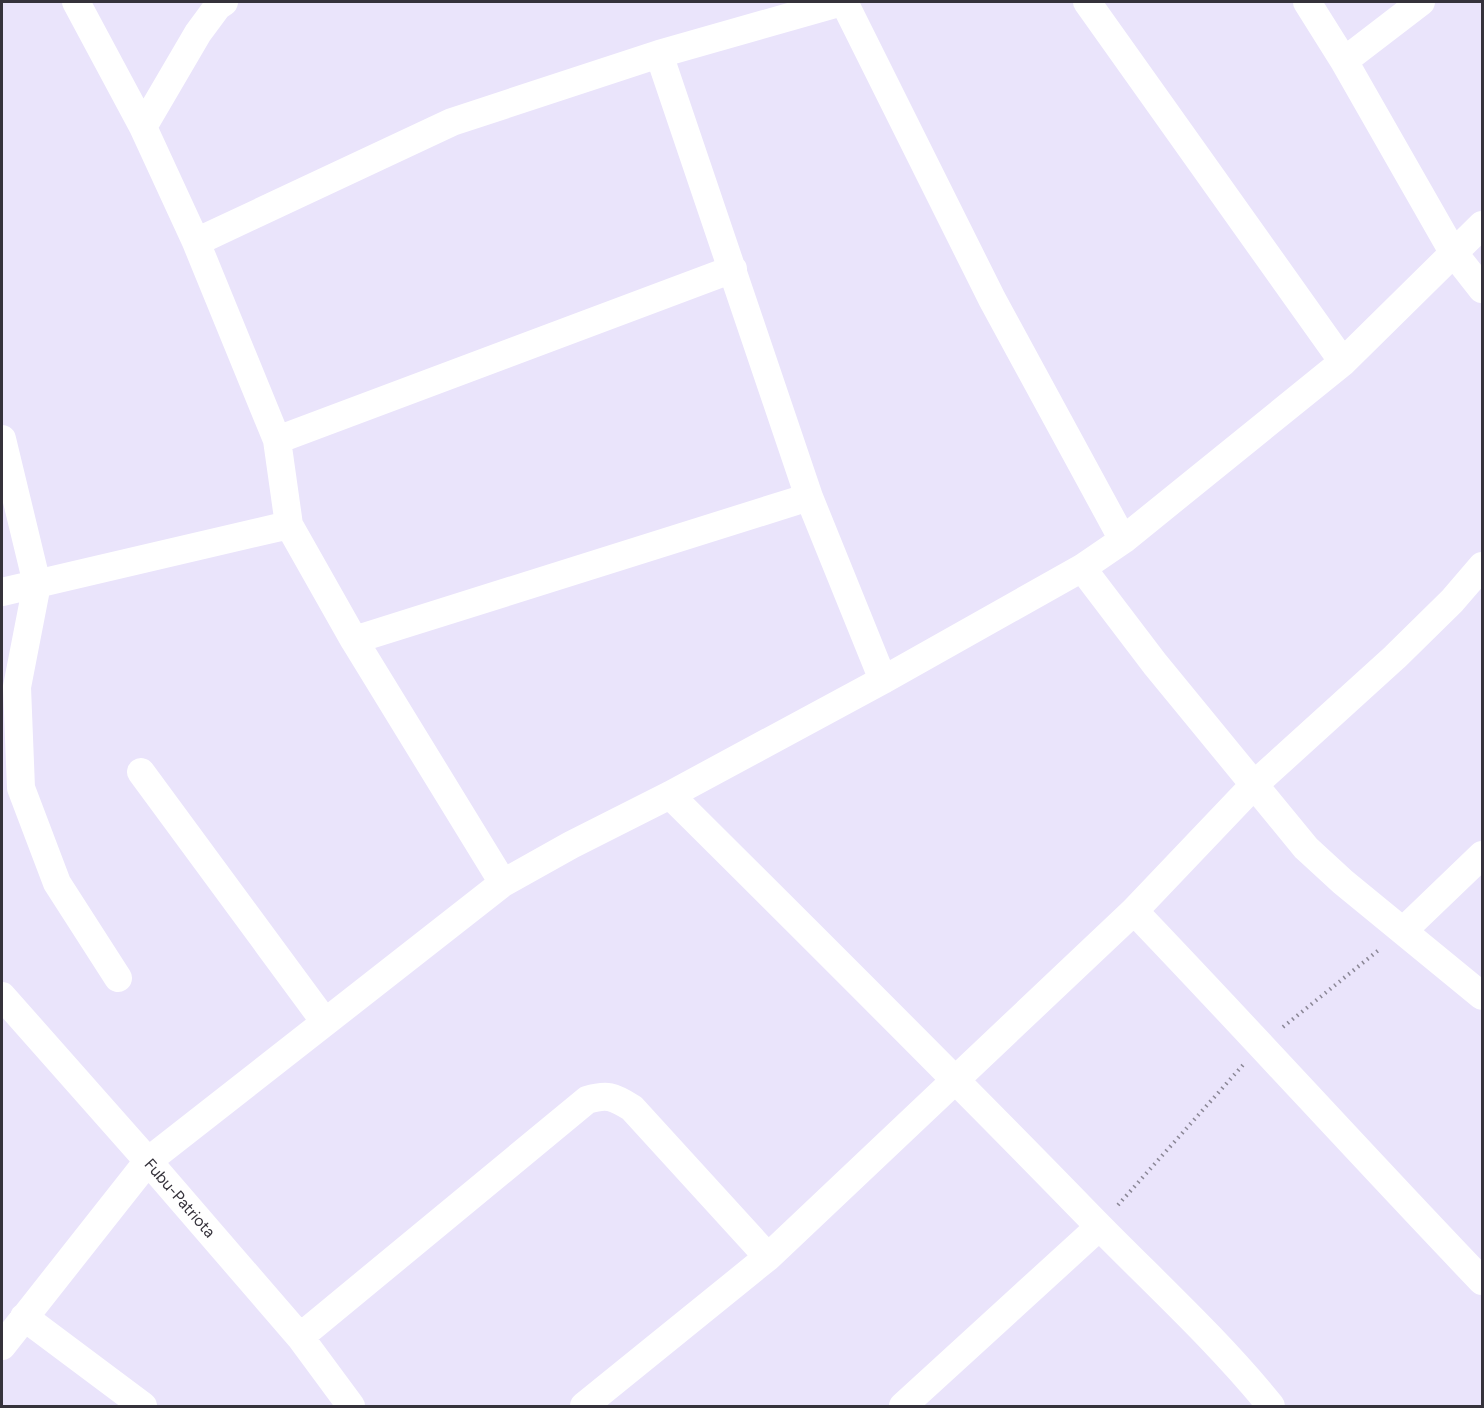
<svg xmlns="http://www.w3.org/2000/svg" width="1484" height="1408" viewBox="0 0 1484 1408" font-family="Figtree,sans-serif">
<rect width="100%" height="100%" fill="#eae4fb"/>
<g fill="none" stroke-linecap="round" stroke-linejoin="round">
<path stroke="#8b8796" stroke-width="4" stroke-dasharray="1.5 4.5" stroke-linecap="butt" d="M 1283,1027 L 1380,949
M 1118,1205 L 1243,1065"/>
<path stroke="#fff" stroke-width="28" d="M 76,2 L 143,127 L 196,242 L 277,440 L 289,525 L 354,640 L 503,883
M 844,2 L 992,299 L 1123,540
M 1087,2 L 1343,362
M 1307,2 L 1344,61 L 1453,252 L 1482,289
M 659,54 L 809,497 L 883,680
M 1344,61 L 1421,2
M 143,127 L 198,33 L 218,6 L 224,2
M 196,242 L 452,122 L 659,54 L 842,2
M 2,439 L 37,584 L 17,687 L 21,788 L 57,883 L 118,978
M 277,440 L 733,269
M 1082,568 L 1155,664 L 1306,848 L 1343,882 L 1482,996
M 2,592 L 289,525
M 354,640 L 809,497
M 141,772 L 325,1022
M 670,795 C 810,934 949,1072 1086,1213 C 1148,1277 1215,1337 1271,1406
M 1134,911 C 1252,1034 1365,1159 1482,1281
M 1404,930 L 1482,855
M 2,996 L 148,1161 L 300,1337 L 351,1406
M 24,1317 L 143,1406
M 300,1337 L 587,1100 C 607,1094 613,1096 632,1108 L 768,1257
M 2,1346 L 148,1161 L 503,883 L 571,845 L 670,795 L 883,680 L 1082,568 L 1123,540 L 1343,362 L 1482,225
M 584,1406 L 768,1257 L 1134,911 L 1255,784 L 1395,657 L 1452,601 L 1482,566
M 903,1406 L 1099,1227"/>
</g>
<g text-anchor="middle" dominant-baseline="central" stroke-width="4.5" stroke-linejoin="round" paint-order="stroke">
<g font-size="16" fill="#35323b" stroke="#fff">
<text transform="translate(180 1198) rotate(49)">Fubu-Patriota</text>
</g>
</g>
<rect width="1484" height="1408" fill="none" stroke="#35323b" stroke-width="6"/>
</svg>
